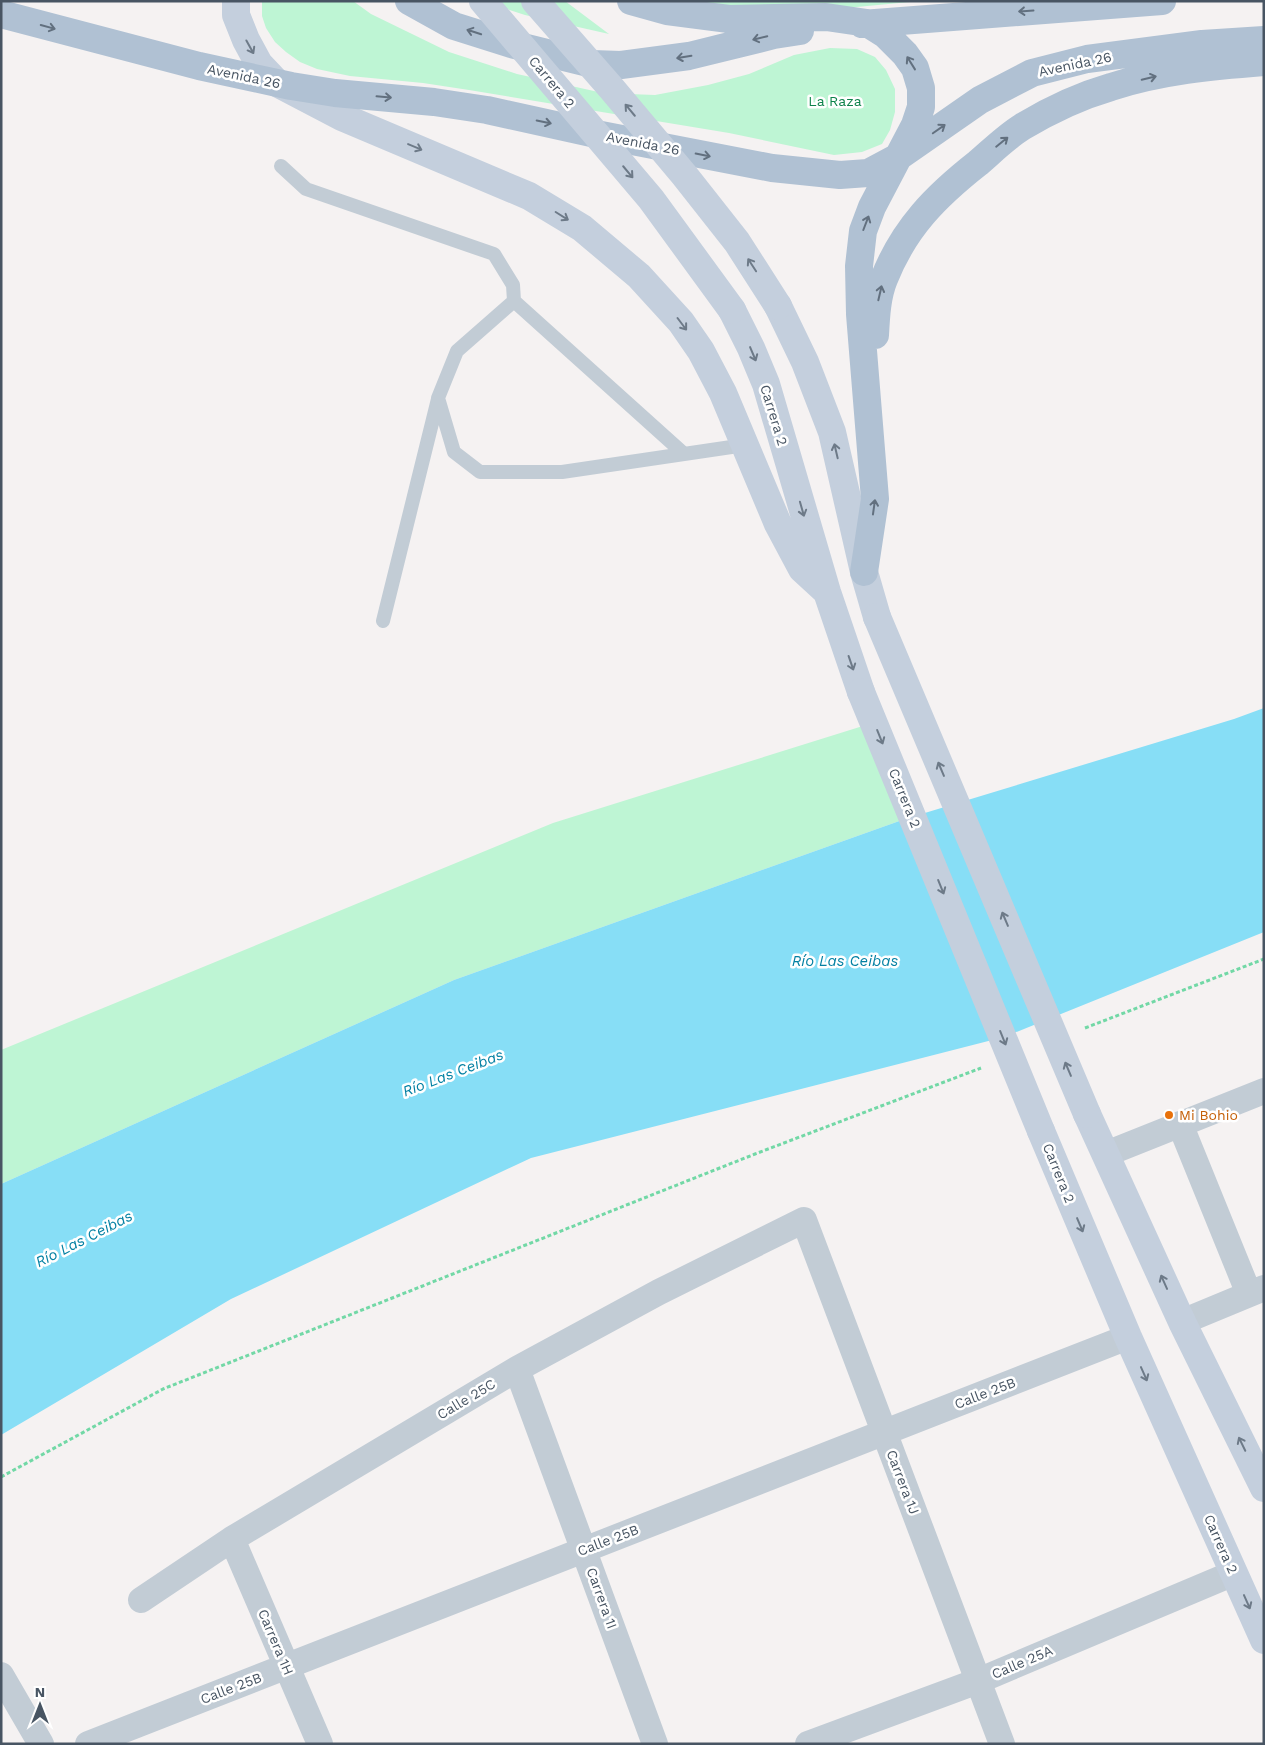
<svg xmlns="http://www.w3.org/2000/svg" width="1265" height="1745" viewBox="0 0 1265 1745" font-family="'Work Sans',sans-serif">
<rect width="100%" height="100%" fill="#f5f2f2"/>
<path fill="#bef5d4" d="M 262,1 L 353,1 L 371,14 L 449,52 L 517,74 L 603,93 L 655,95 L 708,85 L 749,74 L 794,55 L 830,48 L 857,49 L 875,57 L 886,70 L 895,89 L 895,112 L 890,130 L 882,144 L 862,152 L 834,155 L 729,133 L 469,90 L 423,83 L 350,76 L 317,69 L 300,62 L 286,52 L 275,42 L 266,28 L 262,16 Z
M 482,1 L 565,1 L 609,34 L 525,15 Z
M 631,1 L 920,1 L 729,19 Z
M 866,725 L 905,819 L 454,980 L 1,1184 L 1,1050 L 553,823 Z"/>
<path fill="#87def6" d="M 1264,708 L 1264,932 L 1004,1037 L 531,1158 L 231,1299 L 1,1435 L 1,1184 L 454,980 L 905,819 L 1234,719 Z"/>
<g fill="none" stroke-linecap="round" stroke-linejoin="round">
<path stroke="#72d8a6" stroke-width="3" stroke-dasharray="4 2.5" stroke-linecap="butt" d="M 1085,1028 L 1264,959
M 1,1477 L 163,1389 L 755,1154 L 981,1068"/>
<path stroke="#c2ccd5" stroke-width="14" d="M 281,166 L 306,189 L 494,254 L 513,285 L 514,301 L 457,351 L 438,398 L 454,452 L 480,472 L 562,472 L 745,445
M 514,301 L 683,453
M 383,621 L 438,399"/>
<path stroke="#c2ccd5" stroke-width="26" d="M 1180,1124 L 1249,1294
M 1106,1154 L 1264,1091
M 1182,1322 L 1264,1288
M 517,1369 L 655,1744
M 232,1539 L 320,1744
M 141,1600 L 232,1539 L 517,1369 L 659,1292 L 804,1220 L 1002,1744
M 1,1675 L 41,1744
M 88,1744 L 1128,1337
M 808,1744 L 978,1681 L 1234,1573"/>
<path stroke="#c4cfdd" stroke-width="28" d="M 236,1 L 236,15 L 246,40 L 259,64 L 277,83 L 342,117 L 529,196 L 582,228 L 639,276 L 681,322 L 701,351 L 723,393 L 778,524 L 802,569 L 827,592
M 778,306 L 805,362 L 832,432 L 864,572 L 877,617
M 732,310 L 751,348 L 766,384 L 827,592 L 861,692
M 1087,1114 L 1182,1322 L 1264,1488
M 1041,1131 L 1128,1337 L 1264,1640"/>
<path stroke="#b0c1d3" stroke-width="28" d="M 409,1 L 454,26 L 511,44 L 592,64 L 621,65 L 689,56 L 774,35 L 800,31
M 631,1 L 667,11 L 729,19 L 826,17 L 867,23 L 886,35 L 905,54 L 915,68 L 921,88 L 921,107 L 915,125 L 872,207 L 863,231 L 859,266 L 860,314 L 875,499 L 864,572
M 1,14 L 199,66 L 291,86 L 335,93 L 434,102 L 487,110 L 596,134 L 772,168 L 840,175 L 868,173 L 898,157 L 980,100 L 1032,73 L 1087,59 L 1202,44 L 1264,40
M 862,24 L 1162,1
M 875,335 C 876,316 877,296 884,279 C 904,228 936,196 978,163 C 992,151 1006,137 1022,127 C 1050,110 1080,96 1111,87 C 1160,71 1213,66 1264,62"/>
<path stroke="#c4cfdd" stroke-width="28" d="M 483,1 L 651,199 L 732,310
M 535,1 L 612,89 L 685,176 L 737,242 L 778,306
M 877,617 L 1087,1114
M 861,692 L 1041,1131"/>
</g>
<defs><path id="oneway-shaft" d="M-6 0H5M1.5-3L5.5 0L1.5 3" fill="none" stroke-width="1.6" stroke-linecap="round" stroke-linejoin="round" transform="scale(1.25)"/></defs>
<g stroke="#62707f">
<use href="#oneway-shaft" transform="translate(1026 11) rotate(176)"/>
<use href="#oneway-shaft" transform="translate(48 27) rotate(15)"/>
<use href="#oneway-shaft" transform="translate(474 32) rotate(-162)"/>
<use href="#oneway-shaft" transform="translate(760 38) rotate(166)"/>
<use href="#oneway-shaft" transform="translate(684 57) rotate(171)"/>
<use href="#oneway-shaft" transform="translate(911 63) rotate(-122)"/>
<use href="#oneway-shaft" transform="translate(1149 78) rotate(-13)"/>
<use href="#oneway-shaft" transform="translate(384 97) rotate(5)"/>
<use href="#oneway-shaft" transform="translate(544 122) rotate(12)"/>
<use href="#oneway-shaft" transform="translate(939 129) rotate(-35)"/>
<use href="#oneway-shaft" transform="translate(1002 142) rotate(-39)"/>
<use href="#oneway-shaft" transform="translate(703 155) rotate(11)"/>
<use href="#oneway-shaft" transform="translate(866 223) rotate(-69)"/>
<use href="#oneway-shaft" transform="translate(880 293) rotate(-77)"/>
<use href="#oneway-shaft" transform="translate(874 507) rotate(-82)"/>
</g>
<g stroke="#6d7a88">
<use href="#oneway-shaft" transform="translate(250 47) rotate(61)"/>
<use href="#oneway-shaft" transform="translate(630 110) rotate(-130)"/>
<use href="#oneway-shaft" transform="translate(415 147) rotate(23)"/>
<use href="#oneway-shaft" transform="translate(628 172) rotate(50)"/>
<use href="#oneway-shaft" transform="translate(562 216) rotate(32)"/>
<use href="#oneway-shaft" transform="translate(752 265) rotate(-123)"/>
<use href="#oneway-shaft" transform="translate(682 324) rotate(53)"/>
<use href="#oneway-shaft" transform="translate(753 354) rotate(67)"/>
<use href="#oneway-shaft" transform="translate(836 451) rotate(-103)"/>
<use href="#oneway-shaft" transform="translate(802 509) rotate(74)"/>
<use href="#oneway-shaft" transform="translate(851 663) rotate(71)"/>
<use href="#oneway-shaft" transform="translate(880 737) rotate(68)"/>
<use href="#oneway-shaft" transform="translate(941 769) rotate(-113)"/>
<use href="#oneway-shaft" transform="translate(941 887) rotate(68)"/>
<use href="#oneway-shaft" transform="translate(1005 919) rotate(-113)"/>
<use href="#oneway-shaft" transform="translate(1003 1038) rotate(68)"/>
<use href="#oneway-shaft" transform="translate(1068 1069) rotate(-113)"/>
<use href="#oneway-shaft" transform="translate(1080 1225) rotate(67)"/>
<use href="#oneway-shaft" transform="translate(1164 1282) rotate(-114)"/>
<use href="#oneway-shaft" transform="translate(1144 1374) rotate(66)"/>
<use href="#oneway-shaft" transform="translate(1242 1444) rotate(-116)"/>
<use href="#oneway-shaft" transform="translate(1247 1602) rotate(66)"/>
</g>
<circle fill="#e8710a" stroke="#fff" stroke-width="2" cx="1169" cy="1115" r="5"/>
<g text-anchor="middle" dominant-baseline="central" stroke-width="5" stroke-linejoin="round" paint-order="stroke">
<g font-size="14" fill="#485563" stroke="#fff">
<text transform="translate(1075 64) rotate(-12)">Avenida 26</text>
<text transform="translate(244 76) rotate(12)">Avenida 26</text>
<text transform="translate(552 82) rotate(50)">Carrera 2</text>
<text transform="translate(643 143) rotate(11)">Avenida 26</text>
<text transform="translate(774 415) rotate(73)">Carrera 2</text>
<text transform="translate(905 798) rotate(68)">Carrera 2</text>
<text transform="translate(1059 1173) rotate(68)">Carrera 2</text>
<text transform="translate(985 1393) rotate(-21)">Calle 25B</text>
<text transform="translate(466 1399) rotate(-31)">Calle 25C</text>
<text transform="translate(903 1482) rotate(69)">Carrera 1J</text>
<text transform="translate(608 1540) rotate(-21)">Calle 25B</text>
<text transform="translate(1221 1544) rotate(66)">Carrera 2</text>
<text transform="translate(602 1598) rotate(70)">Carrera 1I</text>
<text transform="translate(276 1642) rotate(67)">Carrera 1H</text>
<text transform="translate(1022 1662) rotate(-23)">Calle 25A</text>
<text transform="translate(231 1688) rotate(-21)">Calle 25B</text>
</g>
<g font-size="14" fill="#0d824a" stroke="#fff">
<text x="835" y="101">La Raza</text>
</g>
<g font-size="14" fill="#c56008" stroke="#fff" text-anchor="start">
<text x="1179" y="1115">Mi Bohio</text>
</g>
<g font-size="15" font-style="italic" fill="#0380a3" stroke="#fff">
<text x="845" y="961">Río Las Ceibas</text>
<text transform="translate(453 1073) rotate(-21)">Río Las Ceibas</text>
<text transform="translate(84 1239) rotate(-27)">Río Las Ceibas</text>
</g>
</g>
<rect width="1265" height="1745" fill="none" stroke="#485563" stroke-width="5"/>
<g transform="translate(40 1705)" stroke="#ffffff" stroke-width="4" paint-order="stroke">
<path d="M0-4L9 19L0 12L-9 19Z" fill="#485563"/>
<text y="-8" font-size="14" font-weight="bold" text-anchor="middle" fill="#485563">N</text>
</g>
</svg>
